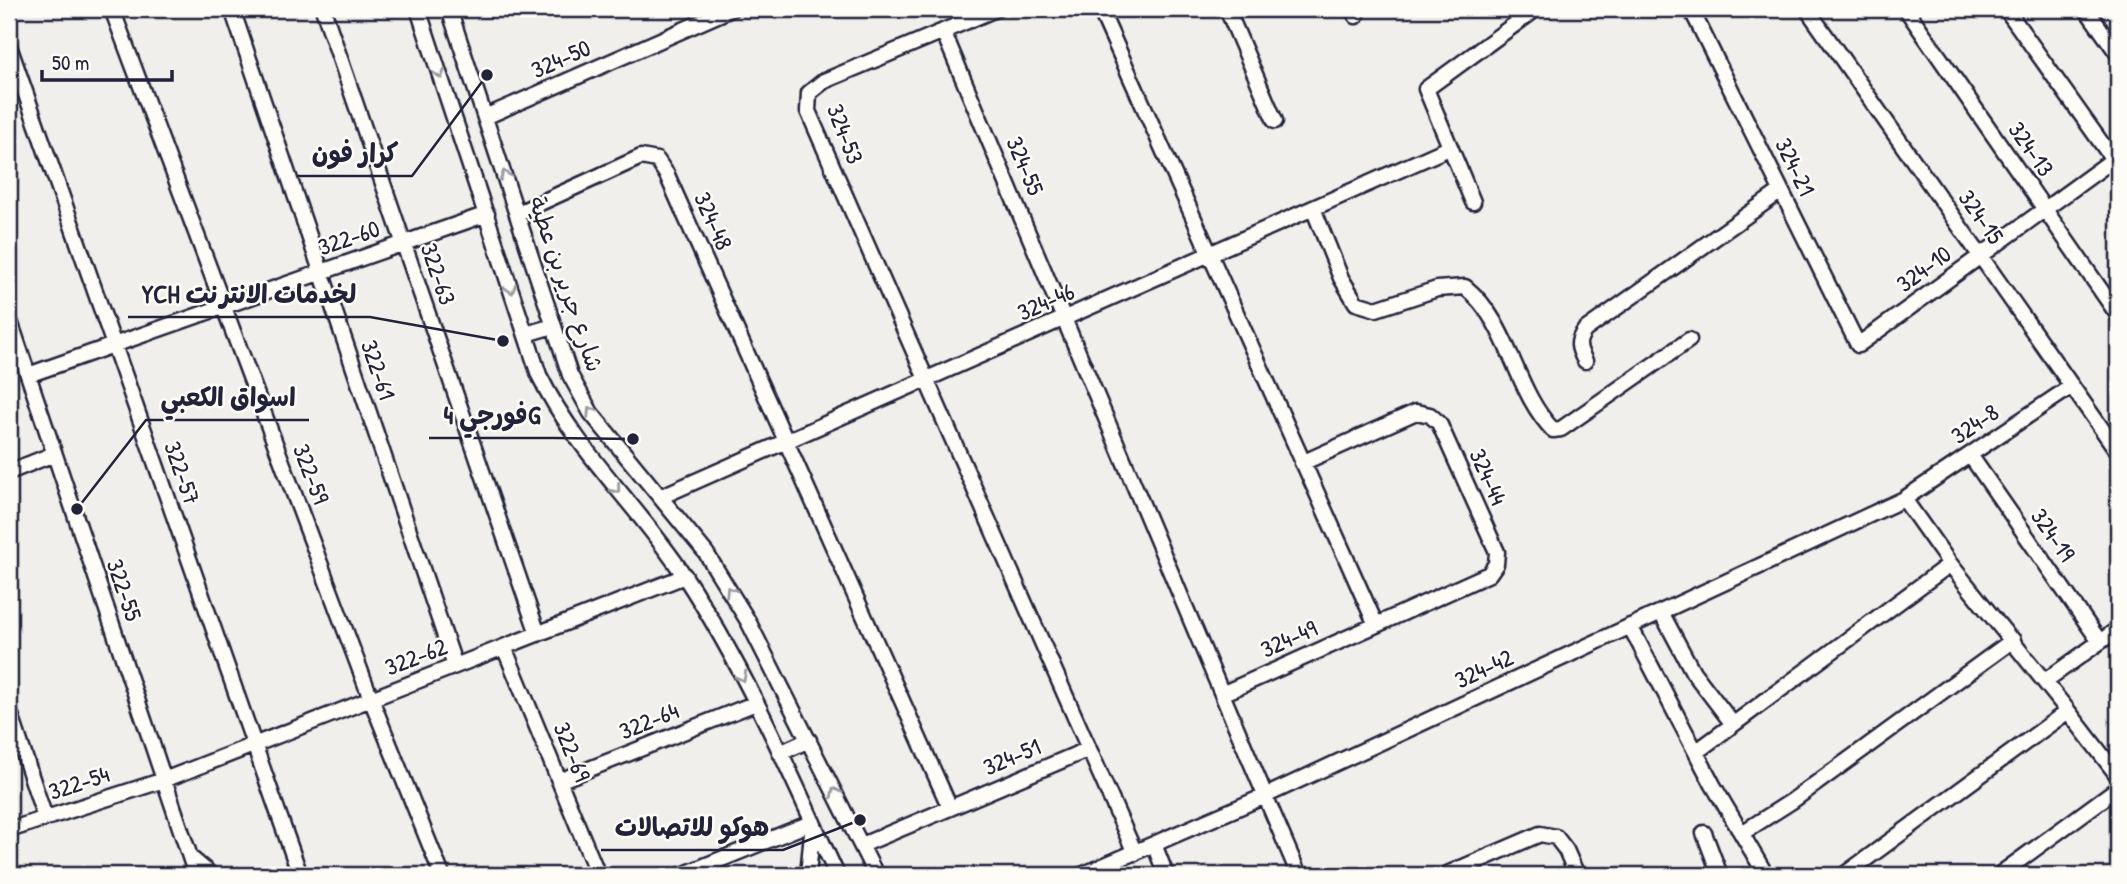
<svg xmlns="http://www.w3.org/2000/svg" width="2127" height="884" font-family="'Patrick Hand','Playpen Sans Arabic',sans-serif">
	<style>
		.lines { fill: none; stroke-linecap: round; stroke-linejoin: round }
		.minor-casing { stroke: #22223b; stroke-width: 19 }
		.minor { stroke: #fdfcf7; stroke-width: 14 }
		.oneway { stroke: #9a9aa2 }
		.labels { text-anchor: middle; stroke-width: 5; stroke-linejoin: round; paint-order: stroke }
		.street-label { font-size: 24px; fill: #22223b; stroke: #fdfcf7 }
		.leader { fill: none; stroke: #22223b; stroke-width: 2.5 }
		.callout-dot { fill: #22223b; stroke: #fdfcf7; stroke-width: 2.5 }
		.callout-label { font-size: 26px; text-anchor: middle; font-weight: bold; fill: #22223b; stroke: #fdfcf7; stroke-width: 5; stroke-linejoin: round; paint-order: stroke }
	</style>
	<rect width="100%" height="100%" fill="#f0efec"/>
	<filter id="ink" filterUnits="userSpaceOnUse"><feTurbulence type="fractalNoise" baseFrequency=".0143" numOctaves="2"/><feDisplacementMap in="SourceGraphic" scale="14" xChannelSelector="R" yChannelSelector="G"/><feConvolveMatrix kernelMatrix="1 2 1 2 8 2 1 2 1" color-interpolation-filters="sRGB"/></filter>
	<g filter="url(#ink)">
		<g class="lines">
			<!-- minor casing -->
			<g class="minor-casing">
				<path id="minor" d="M112,9L371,699L442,875
					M232,9L455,666
					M323,9L538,634
					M418,9L539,375C577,453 639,506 685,577C746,670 791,775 837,875
					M449,9L570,375L591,413L706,553L748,621L876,875
					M1227,9L1275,121
					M1352,9L1356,16
					M1691,9L1858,345L2118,156
					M1807,9L2118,452
					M1906,9L2118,315
					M2006,9L2117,165
					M2086,9L2118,54
					M943,31L1222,694L1376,625L1100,9
					M9,46L300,875
					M485,117L731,9
					M1473,202L1426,89L1536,9
					M1313,208L1341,278L1356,303L1376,309L1437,289L1465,287C1510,323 1514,390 1553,430L1561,429L1689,340
					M518,213L641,157L657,160L667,175L950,808L1089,749L808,111L809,93L824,81L996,9
					M9,318L196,875
					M526,334L553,326
					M1585,361C1578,348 1576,342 1585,330L1781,191
					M28,375L487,214
					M1970,455L2100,642
					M1302,463L1416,412L1430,415L1439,423L1497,552L1496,564L1489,574L1376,625
					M9,472L54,454
					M660,497L1449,148
					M1661,612L1693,672L1732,723
					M1630,626L1713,785L1766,875
					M504,647L598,875
					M2045,681L2118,629
					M1222,694L1299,875
					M9,709L45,818
					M2068,711L2118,776
					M1089,749L1135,853
					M1696,752L1950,564
					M780,753L809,740
					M559,781L756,703
					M9,830L164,780L685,576
					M1704,833L1720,875
					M1742,833L1792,801L2013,640
					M1154,844L1166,875
					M862,845L950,808
					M191,858L211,875
					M682,875L813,822L808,875
					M1082,875L1265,796L1904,499L2072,386
					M1445,875L1540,834L1556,837L1566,850L1577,875
					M1844,875L2068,711L1950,564L1904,499
					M1999,875L2118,788"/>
			</g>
			<!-- minor -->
			<use href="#minor" class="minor"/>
		</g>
		<!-- one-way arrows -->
		<defs><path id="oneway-chevron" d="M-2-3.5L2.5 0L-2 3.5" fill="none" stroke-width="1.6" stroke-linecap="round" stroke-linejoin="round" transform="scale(1.75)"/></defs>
		<g class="oneway">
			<use href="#oneway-chevron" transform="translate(440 74) rotate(72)"/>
			<use href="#oneway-chevron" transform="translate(505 175) rotate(-109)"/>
			<use href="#oneway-chevron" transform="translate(511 289) rotate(72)"/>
			<use href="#oneway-chevron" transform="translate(591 411) rotate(-123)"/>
			<use href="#oneway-chevron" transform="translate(616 489) rotate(51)"/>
			<use href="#oneway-chevron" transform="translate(730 591) rotate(-122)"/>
			<use href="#oneway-chevron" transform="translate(742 677) rotate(61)"/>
			<use href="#oneway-chevron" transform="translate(835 792) rotate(-117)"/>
		</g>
	</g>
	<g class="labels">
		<!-- street labels -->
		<g class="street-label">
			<text transform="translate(561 59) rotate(-24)" y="8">324-50</text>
			<text transform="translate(845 134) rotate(69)" y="8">324-53</text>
			<text transform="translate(2031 149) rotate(55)" y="8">324-13</text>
			<text transform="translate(1025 166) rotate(67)" y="8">324-55</text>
			<text transform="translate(1795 167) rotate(64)" y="8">324-21</text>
			<text transform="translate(1981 217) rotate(55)" y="8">324-15</text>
			<text transform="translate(713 221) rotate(66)" y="8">324-48</text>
			<text transform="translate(349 238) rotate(-19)" y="8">322-60</text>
			<text transform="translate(1924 269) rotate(-36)" y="8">324-10</text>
			<text transform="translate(438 274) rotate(71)" y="8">322-63</text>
			<text transform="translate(566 284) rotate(71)" y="8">شارع جرير بن عطية</text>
			<text transform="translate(1046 302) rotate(-24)" y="8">324-46</text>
			<text transform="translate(378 370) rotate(71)" y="8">322-61</text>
			<text transform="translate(1975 424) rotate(-34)" y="8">324-8</text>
			<text transform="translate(182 473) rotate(71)" y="8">322-57</text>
			<text transform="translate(311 474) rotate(69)" y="8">322-59</text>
			<text transform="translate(1488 477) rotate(66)" y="8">324-44</text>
			<text transform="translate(2053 535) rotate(55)" y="8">324-19</text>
			<text transform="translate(124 590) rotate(71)" y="8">322-55</text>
			<text transform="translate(1289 639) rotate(-24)" y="8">324-49</text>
			<text transform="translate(416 657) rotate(-21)" y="8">322-62</text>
			<text transform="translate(1484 669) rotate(-25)" y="8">324-42</text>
			<text transform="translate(649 721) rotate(-22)" y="8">322-64</text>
			<text transform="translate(572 752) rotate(68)" y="8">322-69</text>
			<text transform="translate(1012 757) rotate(-23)" y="8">324-51</text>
			<text transform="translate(79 783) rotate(-18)" y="8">322-54</text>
		</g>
	</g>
	<!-- callouts -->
	<path class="leader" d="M487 75L412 176H297M503 341L370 317H128M77 509L146 420H309M633 439L554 438H429M860 820L783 850H601"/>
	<g class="callout-dot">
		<circle cx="487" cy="75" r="7"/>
		<circle cx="503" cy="341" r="7"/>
		<circle cx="77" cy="509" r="7"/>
		<circle cx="633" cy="439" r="7"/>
		<circle cx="860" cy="820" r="7"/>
	</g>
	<g class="callout-label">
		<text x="355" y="162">كرار فون</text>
		<text x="249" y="303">YCH لخدمات الانترنت</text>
		<text x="228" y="406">اسواق الكعبي</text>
		<text x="492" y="424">فورجي 4G</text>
		<text x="692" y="836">هوكو للاتصالات</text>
	</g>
	<!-- margin -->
	<rect width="2127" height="884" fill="none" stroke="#fdfcf7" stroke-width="35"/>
	<rect x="18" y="18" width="2092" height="849" fill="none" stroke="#22223b" stroke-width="2.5" filter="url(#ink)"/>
	<!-- scale -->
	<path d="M42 70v10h130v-10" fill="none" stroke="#22223b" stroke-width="3.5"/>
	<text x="52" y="70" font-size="21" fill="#22223b" stroke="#fdfcf7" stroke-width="5" paint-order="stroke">50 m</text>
</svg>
